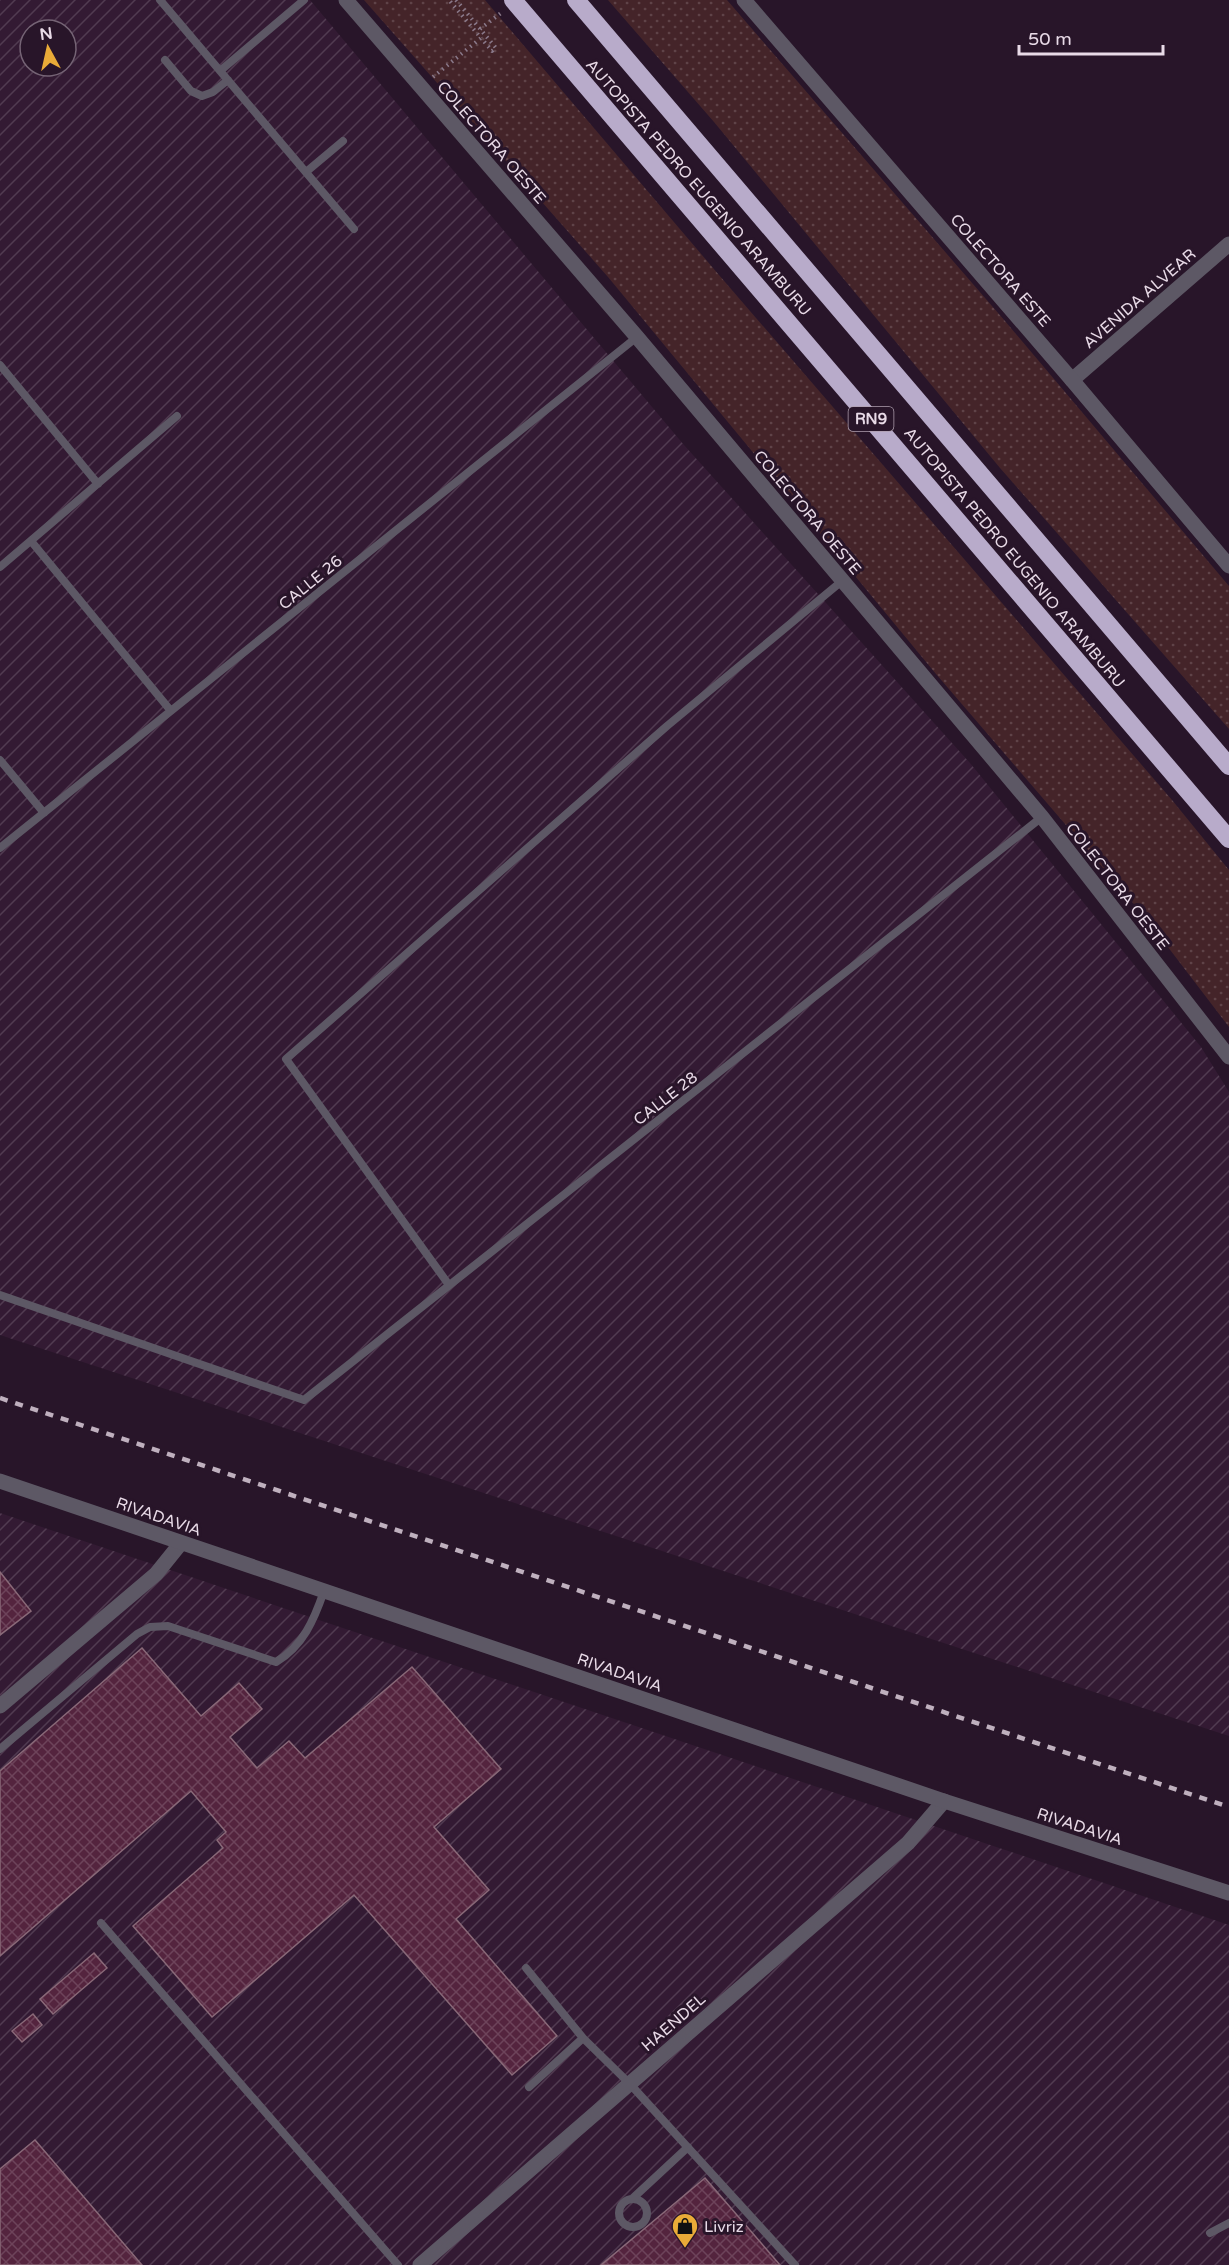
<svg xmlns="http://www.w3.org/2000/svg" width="1229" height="2265" font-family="'Varela Round',sans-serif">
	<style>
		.industrial { fill: url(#industrial-furrows); fill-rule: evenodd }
		.grass { fill: url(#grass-dots) }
		.building { fill: url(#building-cross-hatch); stroke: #896978; stroke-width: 1.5 }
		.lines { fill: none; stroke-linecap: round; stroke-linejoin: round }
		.path { stroke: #8a798a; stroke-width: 4; stroke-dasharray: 1.5 4.5; stroke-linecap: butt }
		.service { stroke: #5d5865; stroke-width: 8 }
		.minor { stroke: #5d5865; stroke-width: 15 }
		.tertiary { stroke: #5d5865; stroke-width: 15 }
		.motorway { stroke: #b8abca; stroke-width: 18 }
		.rail { stroke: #bfb0be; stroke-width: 4.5; stroke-dasharray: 8 8; stroke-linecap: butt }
		.labels { text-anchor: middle; stroke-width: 6; stroke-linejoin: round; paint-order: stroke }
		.shield { fill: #281529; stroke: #ae9fae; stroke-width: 1.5 }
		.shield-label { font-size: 15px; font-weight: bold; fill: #e8dae7 }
		.street-label { font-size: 16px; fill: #e8dae7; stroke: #281529 }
		.poi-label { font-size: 16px; fill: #e8dae7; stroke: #281529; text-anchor: start }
	</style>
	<defs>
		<pattern id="industrial-furrows" width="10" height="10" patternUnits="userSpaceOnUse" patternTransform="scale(1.5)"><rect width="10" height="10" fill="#331a33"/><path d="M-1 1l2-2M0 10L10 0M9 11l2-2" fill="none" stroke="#513b51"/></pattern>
		<pattern id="grass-dots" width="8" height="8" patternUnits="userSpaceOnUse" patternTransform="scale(1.5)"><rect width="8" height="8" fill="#442429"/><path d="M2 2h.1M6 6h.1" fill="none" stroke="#5f4348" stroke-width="1.8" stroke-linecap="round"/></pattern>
		<pattern id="building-cross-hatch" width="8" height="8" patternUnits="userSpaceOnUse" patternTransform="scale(1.5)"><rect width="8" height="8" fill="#54243e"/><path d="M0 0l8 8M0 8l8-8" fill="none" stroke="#6d435a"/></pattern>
	</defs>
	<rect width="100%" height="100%" fill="#281529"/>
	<!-- industrial -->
	<path class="industrial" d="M0,0H310L684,445L970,763L1201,1047L1229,1092V1736L0,1335ZM30,30H66V66H30Z
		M0,1513L1229,1925V2265H0Z"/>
	<!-- grass -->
	<path class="grass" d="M364,0H485L719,275L1172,800L1229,870V1027L1145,917L936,674L608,277Z
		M608,0H727L1005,321L1229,586V729L1000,468L714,122Z"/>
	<!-- building -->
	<path class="building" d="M0,1572L31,1611L0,1635Z
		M142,1648L201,1716L239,1683L262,1709L230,1737L257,1768L289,1741L305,1758L412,1667L501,1769L434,1827L489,1890L456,1919L557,2036L512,2075L354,1895L212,2017L133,1926L223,1848L217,1840L226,1832L191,1791L0,1956V1771Z
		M94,1953L107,1968L53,2014L40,1999Z
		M33,2014L42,2025L22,2042L12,2031Z
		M35,2140L142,2265H0V2169Z
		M705,2178L780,2265H601Z"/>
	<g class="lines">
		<!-- path -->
		<path class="path" d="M456,0L496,48L492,51L481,38
			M480,29L501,13
			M433,77L481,38L449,0"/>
		<!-- service -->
		<path class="service" d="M160,0L354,229
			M165,60L191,91L202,96L213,92L228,80
			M220,71L304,0
			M306,172L343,141
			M0,365L98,484
			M31,541L171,711
			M0,567L177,416
			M0,760L44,813
			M0,848L637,337
			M449,1285L286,1059L667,726L842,581
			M0,1295L304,1400L1042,817
			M0,1749L137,1634L150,1627L168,1626L276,1662C303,1646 314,1620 324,1591
			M101,1923L398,2265
			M526,1968L583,2038L630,2084L795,2265
			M529,2087L583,2038
			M633,2198L688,2147
			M619 2213a14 14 0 1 1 28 0a14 14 0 1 1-28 0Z
			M1210,2233L1229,2223"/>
		<!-- minor -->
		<path class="minor" d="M1072,380L1229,244
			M0,1706L156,1574L181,1543
			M420,2265L908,1843L944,1801"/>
		<!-- tertiary -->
		<path class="tertiary" d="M346,0L637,337L1042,817L1229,1057
			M744,0L1072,380L1229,566
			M0,1481L944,1801L1229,1893"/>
		<!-- motorway -->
		<path class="motorway" d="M513,0L1229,839
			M576,0L1229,766"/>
		<!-- rail -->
		<path class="rail" d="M0,1398L1229,1807"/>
	</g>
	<!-- icons -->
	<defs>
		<g id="shop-pin" transform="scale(1.35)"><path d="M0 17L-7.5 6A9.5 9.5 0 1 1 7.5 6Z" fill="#e9ab38" stroke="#281529"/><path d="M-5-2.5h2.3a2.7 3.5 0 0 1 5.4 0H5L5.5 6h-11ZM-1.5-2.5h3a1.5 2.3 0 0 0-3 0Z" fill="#111"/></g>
	</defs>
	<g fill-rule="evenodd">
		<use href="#shop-pin" x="685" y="2226"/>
	</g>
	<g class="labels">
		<!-- shield labels -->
		<rect class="shield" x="848.5" y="407" width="45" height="24" rx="4.5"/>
		<g class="shield-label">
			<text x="871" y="424">RN9</text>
		</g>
		<!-- street labels -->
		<g class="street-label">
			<text transform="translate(492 142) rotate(49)" y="6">COLECTORA OESTE</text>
			<text transform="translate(699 187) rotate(49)" y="6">AUTOPISTA PEDRO EUGENIO ARAMBURU</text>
			<text transform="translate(1001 270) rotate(49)" y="6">COLECTORA ESTE</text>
			<text transform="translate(1139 298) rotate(-41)" y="6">AVENIDA ALVEAR</text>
			<text transform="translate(808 512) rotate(50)" y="6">COLECTORA OESTE</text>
			<text transform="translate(1015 557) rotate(50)" y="6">AUTOPISTA PEDRO EUGENIO ARAMBURU</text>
			<text transform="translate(310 582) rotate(-39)" y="6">CALLE 26</text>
			<text transform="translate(1118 886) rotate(52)" y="6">COLECTORA OESTE</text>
			<text transform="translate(665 1098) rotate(-38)" y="6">CALLE 28</text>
			<text transform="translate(159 1516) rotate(19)" y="6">RIVADAVIA</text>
			<text transform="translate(620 1672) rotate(19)" y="6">RIVADAVIA</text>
			<text transform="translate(1080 1826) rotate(18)" y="6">RIVADAVIA</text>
			<text transform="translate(673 2022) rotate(-41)" y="6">HAENDEL</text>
		</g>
		<!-- poi labels -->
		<g class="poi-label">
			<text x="704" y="2232">Livriz</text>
		</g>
	</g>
	<!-- north arrow -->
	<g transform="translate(48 48) rotate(352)"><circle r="28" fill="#281529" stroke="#756475" stroke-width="1.5"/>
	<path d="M0-4.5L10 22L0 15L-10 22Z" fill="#e9ab38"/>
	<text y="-9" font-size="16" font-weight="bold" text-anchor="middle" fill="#e8dae7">N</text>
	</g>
	<!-- scale -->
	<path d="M1019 45v9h144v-9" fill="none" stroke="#e8dae7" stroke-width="3"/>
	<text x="1028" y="45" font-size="18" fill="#e8dae7" stroke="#281529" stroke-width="4.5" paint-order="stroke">50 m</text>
</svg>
